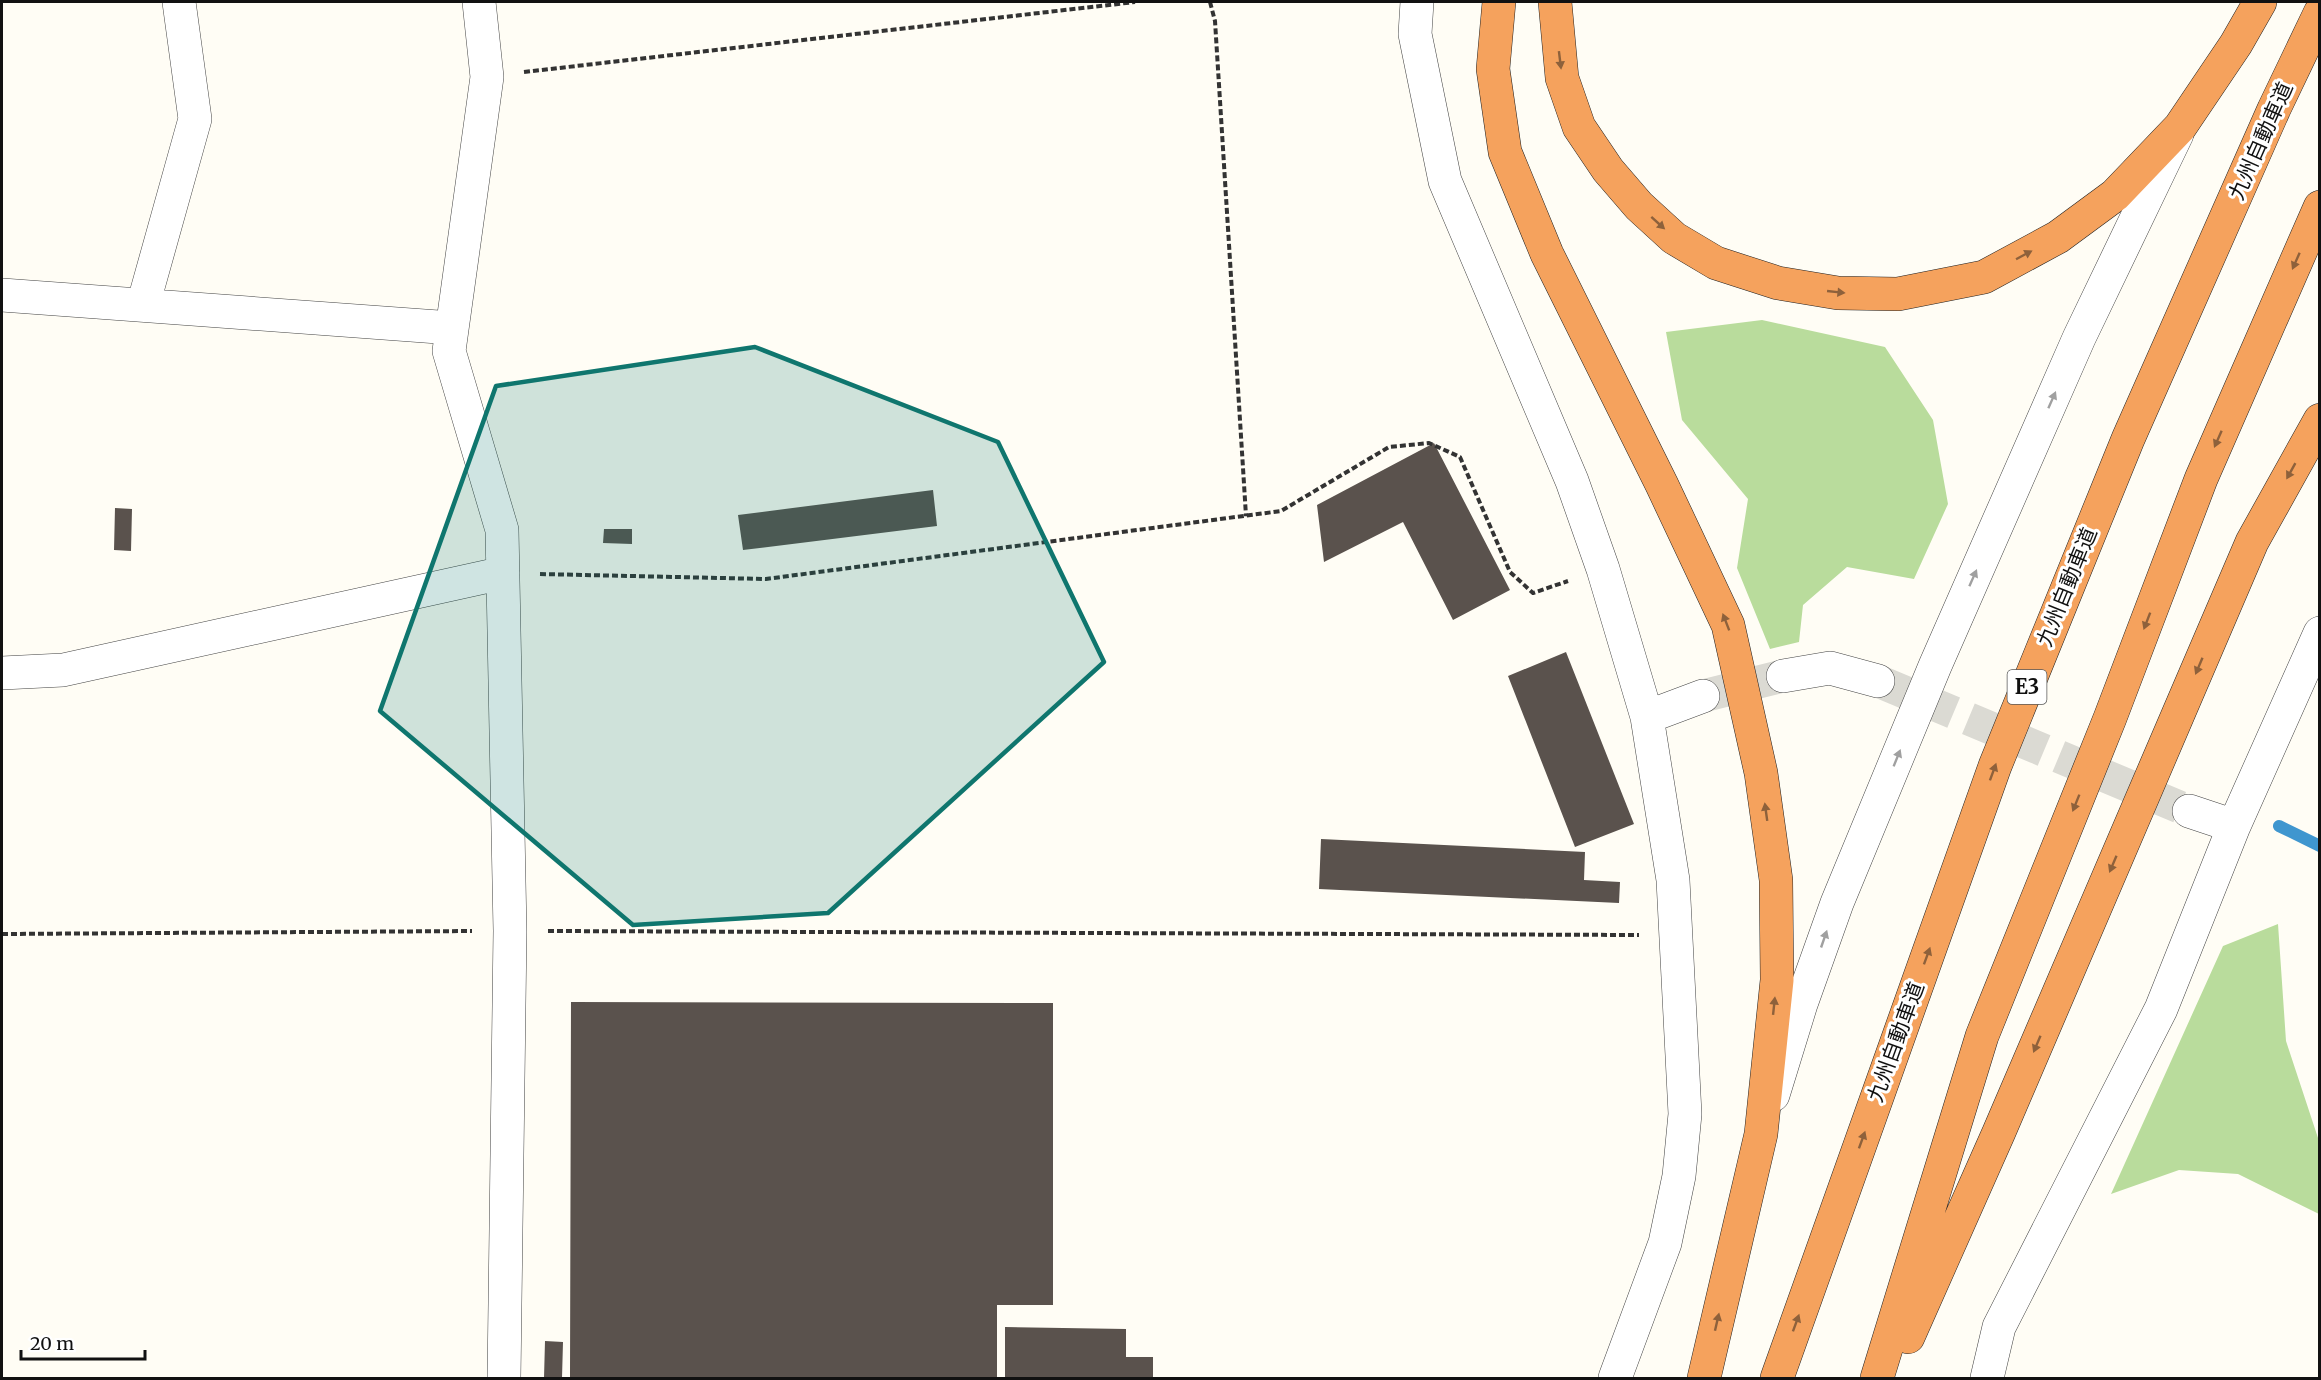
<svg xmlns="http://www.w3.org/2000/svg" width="2321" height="1380" font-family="Merriweather,'Noto Sans JP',serif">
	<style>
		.forest { fill: #b9dc9c }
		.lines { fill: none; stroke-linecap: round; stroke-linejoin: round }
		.stream { stroke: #3f96cf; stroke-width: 12 }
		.building { fill: #5a524d }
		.minor-tunnel { stroke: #dbdad3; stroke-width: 33; stroke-dasharray: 33 16; stroke-linecap: butt }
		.minor-casing { stroke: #444; stroke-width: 34 }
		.highway-casing { stroke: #222; stroke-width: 34 }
		.path { stroke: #333; stroke-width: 4; stroke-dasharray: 6 3; stroke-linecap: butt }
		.minor { stroke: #fff; stroke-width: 33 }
		.highway { stroke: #f5a25d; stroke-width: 33 }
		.oneway { fill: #8e613b }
		.oneway2 { fill: #a0a0a0 }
		.marked { fill: #0f766e; fill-opacity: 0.2; stroke: #0f766e; stroke-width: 4.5; stroke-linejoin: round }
		.labels { text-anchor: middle; stroke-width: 6; stroke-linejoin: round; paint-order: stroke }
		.shield { fill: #fff; stroke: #585858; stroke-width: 1.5 }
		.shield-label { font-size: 20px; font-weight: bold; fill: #111 }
		.street-label { font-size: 21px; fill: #111; stroke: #fff }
	</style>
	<rect width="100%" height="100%" fill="#fffdf5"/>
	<!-- forest -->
	<path class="forest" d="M1762,320L1885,347L1933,420L1948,504L1914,579L1847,567L1803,605L1799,642L1770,649L1737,568L1748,499L1682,420L1666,332Z
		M2278,924L2286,1041L2319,1141V1214L2238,1174L2179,1170L2111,1194L2223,946Z"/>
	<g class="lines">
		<!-- stream -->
		<path class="stream" d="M2279,826L2320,846"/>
	</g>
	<!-- building -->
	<path class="building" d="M1434,443L1510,590L1453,620L1403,522L1324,562L1317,505Z
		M933,490L937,526L743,550L738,515Z
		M115,508L132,509L131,551L114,550Z
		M604,529H632V544L603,543Z
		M1566,652L1634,824L1575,847L1508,676Z
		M1321,839L1585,852L1584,880L1620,882L1619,903L1319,889Z
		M571,1002L1053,1003V1305H997V1378H570Z
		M1005,1327L1126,1329V1357H1153V1378H1005Z
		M545,1341L563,1342L562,1378H544Z"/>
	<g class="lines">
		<!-- minor-tunnel -->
		<path class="minor-tunnel" d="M1878,681L2189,811
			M1703,696L1783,676"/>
		<!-- minor casing -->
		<g class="minor-casing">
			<path id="minor" d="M479,2L487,77L449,351L502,530L510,931L504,1378
				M1417,2L1415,34L1445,181L1572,481L1603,569L1647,717L1673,880L1685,1114L1679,1176L1665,1243L1615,1378
				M2,295L452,328
				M143,305L195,119L179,2
				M2,673L63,670L503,573
				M1783,676L1830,668L1878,681
				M1647,717L1703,696
				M2189,811L2234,826
				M1773,1095L1801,1004L1837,903L1935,666L2079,338L2177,134
				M1987,1378L1999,1327L2161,1009L2234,826L2320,633"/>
		</g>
		<!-- highway casing -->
		<g class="highway-casing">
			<path id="highway" d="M1499,2L1493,69L1505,152L1547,254L1662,485L1728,625L1761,773L1776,880L1777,980L1761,1134L1704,1378
				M1555,2L1562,78L1579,127L1608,170L1639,206L1674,238L1716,263L1778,283L1838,293L1898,294L1984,277L2058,237L2115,195L2180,127L2236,44L2260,2
				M1908,1337L1999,1132L2252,542L2320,420
				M1777,1378L1995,766L2128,439L2274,109L2320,13
				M1877,1378L1982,1036L2110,718L2201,479L2320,207"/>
		</g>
		<!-- path -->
		<path class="path" d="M1210,2L1215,21L1246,516
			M524,72L1135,2
			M540,574L766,579L1281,511L1389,447L1429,443L1460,457L1510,572L1533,593L1568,581
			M548,931L1639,935
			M2,934L472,931"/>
		<!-- minor -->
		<use href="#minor" class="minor"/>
		<!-- highway -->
		<use href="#highway" class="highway"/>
	</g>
	<!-- one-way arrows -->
	<defs><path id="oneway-solid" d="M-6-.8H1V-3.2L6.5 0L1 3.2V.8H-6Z" transform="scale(1.5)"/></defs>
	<g class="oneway">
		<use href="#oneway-solid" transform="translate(1560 60) rotate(83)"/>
		<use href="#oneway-solid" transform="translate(1658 223) rotate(42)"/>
		<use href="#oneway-solid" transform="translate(2024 255) rotate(-28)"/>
		<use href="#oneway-solid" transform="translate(2296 261) rotate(114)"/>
		<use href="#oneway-solid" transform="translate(1836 292) rotate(6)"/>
		<use href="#oneway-solid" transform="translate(2218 439) rotate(114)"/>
		<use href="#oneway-solid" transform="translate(2291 471) rotate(119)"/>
		<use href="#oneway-solid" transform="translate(2147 621) rotate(111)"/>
		<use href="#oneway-solid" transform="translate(1726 622) rotate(-111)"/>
		<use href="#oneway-solid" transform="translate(2199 666) rotate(113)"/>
		<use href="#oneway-solid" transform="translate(1993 772) rotate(-70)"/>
		<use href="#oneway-solid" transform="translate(2076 803) rotate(112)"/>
		<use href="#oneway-solid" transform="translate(1766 812) rotate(-98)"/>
		<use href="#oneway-solid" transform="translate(2113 864) rotate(113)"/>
		<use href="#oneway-solid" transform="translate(1927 956) rotate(-70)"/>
		<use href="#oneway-solid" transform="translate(1774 1006) rotate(-84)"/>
		<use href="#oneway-solid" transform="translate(2037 1044) rotate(113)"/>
		<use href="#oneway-solid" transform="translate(1862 1140) rotate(-70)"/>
		<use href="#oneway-solid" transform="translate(1717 1322) rotate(-77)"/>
		<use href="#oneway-solid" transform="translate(1796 1323) rotate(-70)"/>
	</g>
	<g class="oneway2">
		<use href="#oneway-solid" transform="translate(2052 400) rotate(-66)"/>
		<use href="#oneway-solid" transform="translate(1973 578) rotate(-66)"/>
		<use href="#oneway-solid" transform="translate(1897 758) rotate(-68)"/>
		<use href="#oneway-solid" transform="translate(1824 939) rotate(-71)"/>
	</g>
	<!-- marked area -->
	<path class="marked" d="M755,347L998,442L1104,662L828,913L633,925L380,711L496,386Z"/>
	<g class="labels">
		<!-- shield labels -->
		<rect class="shield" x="2007.5" y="670" width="39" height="34" rx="4.5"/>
		<g class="shield-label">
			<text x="2027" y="694">E3</text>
		</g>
		<!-- street labels -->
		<g class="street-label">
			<text transform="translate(2261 141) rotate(-66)" y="7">九州自動車道</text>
			<text transform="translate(2067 587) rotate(-68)" y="7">九州自動車道</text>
			<text transform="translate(1896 1042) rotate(-70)" y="7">九州自動車道</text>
		</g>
	</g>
	<!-- border -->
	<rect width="2321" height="1380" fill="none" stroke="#111111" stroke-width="6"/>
	<!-- scale -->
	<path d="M21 1350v9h124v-9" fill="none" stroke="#111111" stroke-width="3"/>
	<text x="30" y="1350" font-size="18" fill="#111111" stroke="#ffffff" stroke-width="4.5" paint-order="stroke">20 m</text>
</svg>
